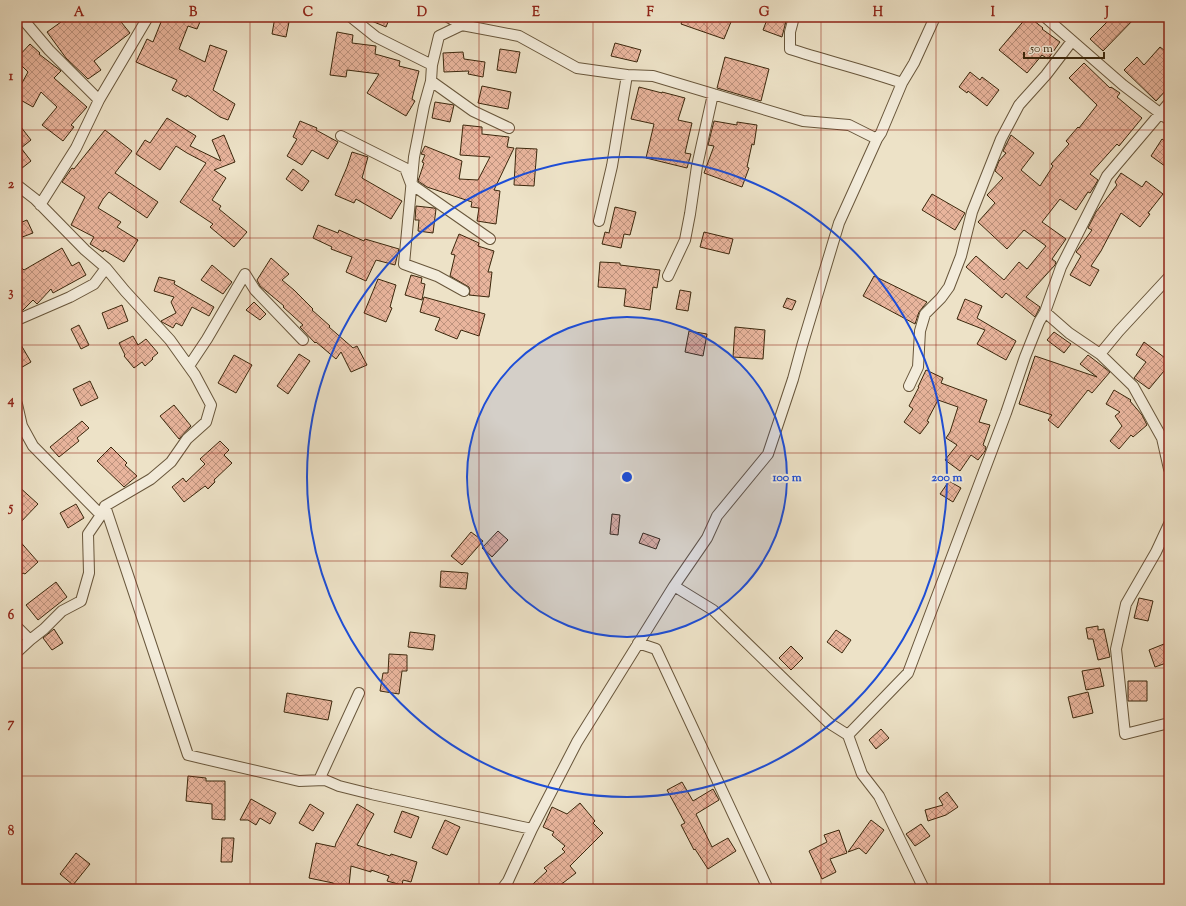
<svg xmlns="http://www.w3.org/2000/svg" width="1186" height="906" font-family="'Sorts Mill Goudy',serif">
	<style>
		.building { fill: url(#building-cross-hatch); stroke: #3b270c }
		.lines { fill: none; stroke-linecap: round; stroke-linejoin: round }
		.minor-casing { stroke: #68563b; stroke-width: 12 }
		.minor { stroke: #f3ecdb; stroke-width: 10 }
		.grid { fill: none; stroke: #8f2418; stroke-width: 1; stroke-opacity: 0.55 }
		.ring { fill: none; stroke: #1d4ed8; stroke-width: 2 }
		.centre { fill: #1d4ed8; stroke: #f3ecdb; stroke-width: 2 }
		.ring-label { font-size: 12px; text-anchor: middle; font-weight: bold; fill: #1d4ed8; stroke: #f3ecdb; stroke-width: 4; stroke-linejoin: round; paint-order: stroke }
		.neatline { fill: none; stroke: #8f2418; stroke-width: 1.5 }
		.grid-label { font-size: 13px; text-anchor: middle; font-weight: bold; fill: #8f2418 }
	</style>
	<defs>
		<pattern id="building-cross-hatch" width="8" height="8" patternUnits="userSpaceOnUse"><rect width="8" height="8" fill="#e9b59d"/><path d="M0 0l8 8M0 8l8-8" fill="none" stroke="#be937e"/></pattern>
	</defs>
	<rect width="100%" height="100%" fill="#ede2c7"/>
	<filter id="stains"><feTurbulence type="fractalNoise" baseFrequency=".005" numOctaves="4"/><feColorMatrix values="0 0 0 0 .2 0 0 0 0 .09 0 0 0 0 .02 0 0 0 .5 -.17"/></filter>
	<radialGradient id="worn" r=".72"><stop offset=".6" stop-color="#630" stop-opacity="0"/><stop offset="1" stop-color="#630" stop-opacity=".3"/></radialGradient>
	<!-- building -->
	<path class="building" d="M68,17H117L130,33L94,61L101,70L88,79L66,58L47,32Z
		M163,17H202L197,29L188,26L179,49L205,62L210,45L227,51L213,90L235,104L228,120L220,117L187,95L186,97L172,90L177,80L136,62L147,39L153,42Z
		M275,17H290L286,37L272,34Z
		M362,17H390L386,27Z
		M684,17H733L724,39L681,24Z
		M768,17H787L782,37L763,30Z
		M1027,17H1029L1043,28L1042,29L1060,42L1048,59L1042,55L1027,73L999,50Z
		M1112,17H1136L1103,51L1090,39Z
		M337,32L353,35L352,43L376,46L375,54L400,61L399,66L419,71L412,99L415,101L406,116L367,93L379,74L347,70L346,77L330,75Z
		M615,43L641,50L637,62L611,56Z
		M30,44L40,53L39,54L61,71L54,78L87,107L71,125L74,127L63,141L42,125L57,107L41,92L33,107L17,98V92L28,72L17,61V58Z
		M1160,47L1169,54V87L1156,101L1124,70L1137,57L1144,65Z
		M500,49L520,52L516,73L497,70Z
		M463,52L464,59L485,62L483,77L468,74L469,71L444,72L443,53Z
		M725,57L769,69L761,101L717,88Z
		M1084,63L1110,88L1111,87L1120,93L1117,97L1142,118L1119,146L1117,144L1090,174L1098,180L1094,187L1090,193L1088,192L1076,210L1060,199L1042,222L1066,239L1052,259L1056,262L1055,265L1026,297L1040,307L1035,317L1006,293L1002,298L966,267L976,256L1004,280L1019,262L1027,269L1046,246L1024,230L1007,249L978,222L995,203L987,195L1003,178L995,171L999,161L1006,153L1003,151L1011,135L1034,153L1021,170L1040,186L1053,166L1051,164L1069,144L1066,141L1078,127L1079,128L1097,105L1069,78Z
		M970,72L980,80L982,77L999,90L987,106L968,91L967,93L959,87Z
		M482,86L511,92L508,109L478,103Z
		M639,87L662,93V92L685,98L678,120L692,123L685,153L691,154L687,168L646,158L654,124L631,119Z
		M435,102L454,105L450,122L432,118Z
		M167,118L196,136L190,146L221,161L212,140L224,135L235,162L214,170L226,178L212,200L221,206L219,209L247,232L234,247L210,227L213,224L180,202L206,163L187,153L176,146L160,170L136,154L145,140L150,143Z
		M300,121L317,128L316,130L338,142L328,159L312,150L302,165L287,156L297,139L293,137Z
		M714,121L737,125V122L757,125L754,145L752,144L747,167L749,168L742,187L704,173L714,146L708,145Z
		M17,122L31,140L21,148L31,161L17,172Z
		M463,125L482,127V134L509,137L507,147L514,148L494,190L500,191L496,224L477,221L479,208L471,207L472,202L427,187L418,181L424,163L422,162L425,155L421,154L425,146L462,161L459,179L478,180L490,157L460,155Z
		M105,130L132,151L115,173L158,202L147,218L109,192L103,199L98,208L121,222L117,227L138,240L124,262L104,250L103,252L90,244L94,237L71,225L85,197L62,182L72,168L74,169Z
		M1162,139L1169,144V169L1151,156Z
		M516,148L537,149L534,186L514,185Z
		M352,152L368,157L362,178L402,201L391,219L356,199L354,203L335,195L347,167Z
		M293,169L309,181L302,191L286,179Z
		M1121,173L1142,187L1146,181L1163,194L1148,213L1150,214L1140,227L1121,213L1101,251L1091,266L1099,270L1090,286L1070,275L1081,256L1076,252L1092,230L1088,228L1096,212L1117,185L1115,182Z
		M932,194L965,213L955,230L922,210Z
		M416,206L434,208L436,209L433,233L418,231L419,220H415Z
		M615,207L636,212L630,235L624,234L621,248L602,244L605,232L609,233Z
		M27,220L33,233L17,239V224Z
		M318,225L338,233L339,230L364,241L365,239L399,249L395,265L376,260L366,281L346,272L352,257L331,249L332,247L313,238Z
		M704,232L733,239L729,254L700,247Z
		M459,234L479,243L478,246L494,251L488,272H492L489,297L469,295L470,291L469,287L450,276L455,255L451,254Z
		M62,248L72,266L79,262L86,275L53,293L51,289L37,304L33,300L23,310L17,313V264L24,270Z
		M271,258L289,274L282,280L294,290L313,309L312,310L330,326L329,327L353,348L357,346L367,365L351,372L341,352L336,359L316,342L315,343L300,327L303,325L283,307L284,306L260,286L257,280Z
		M600,262L620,263V265L660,270L657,288L653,287L650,310L624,306L626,289L598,287Z
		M212,265L232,282L223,294L201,280Z
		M411,275L422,278L421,283L425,284L422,300L405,295Z
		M874,276L927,302L919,312L915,324L863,296Z
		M159,277L175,281L174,284L214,307L209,316L192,307L182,326L176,323L173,328L162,322L161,321L176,313L171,302L174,297L154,291Z
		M378,279L396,285L390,307L392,308L386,322L364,313Z
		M680,290L691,292L688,311L676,309Z
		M424,297L485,314L479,336L461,330L457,339L435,330L440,318L420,312Z
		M787,298L796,301L792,310L783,307Z
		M965,299L982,306L977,318L1016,341L1006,360L977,344L985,330L957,319Z
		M254,302L266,314L260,320L246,310Z
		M122,305L128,321L108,329L102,313Z
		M79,325L89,345L81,349L71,329Z
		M735,327L765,330L763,359L733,357Z
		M689,331L707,334L703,356L685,352Z
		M1054,332L1071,344L1064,353L1047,340Z
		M133,336L138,345L146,339L158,353L152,358L153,359L145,366L142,362L134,368L124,356L125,355L119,343Z
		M17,338L31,362L17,370Z
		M1144,342L1169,361V365L1149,389L1134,378L1146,362L1136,355Z
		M299,354L310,361L288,394L277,386Z
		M234,355L252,365L236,393L218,383Z
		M1088,355L1110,372L1092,393L1088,390L1058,428L1048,420L1052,415L1019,404L1035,356L1097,377L1080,364Z
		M926,370L943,378L941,383L987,400L979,422L990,425L983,445L986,447L985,451L978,460L971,455L960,471L945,460L957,445L946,438L950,432L958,407L938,400L927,421L929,422L920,434L904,422L913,409L909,406L919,387H918Z
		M90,381L98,398L81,406L73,389Z
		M1114,390L1131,400L1130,401L1142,415L1147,425L1133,437L1131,435L1119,449L1110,441L1122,426L1115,416L1120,412L1106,404Z
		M174,405L191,426L179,439L160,416Z
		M82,421L89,428L77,438L79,441L59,457L50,447Z
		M220,441L229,450L224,455L232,463L214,480L215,482L208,489L205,486L184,502L172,487L183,478L186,482L205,464L200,459Z
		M111,447L127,463L125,465L137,476L124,487L97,461Z
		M949,481L961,488L953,502L940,494Z
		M17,485L38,504L17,526Z
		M76,504L84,518L68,528L60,513Z
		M612,514L620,515L618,535L610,534Z
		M498,531L508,540L492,557L482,548Z
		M471,532L483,541L462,565L451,556Z
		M643,533L660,539L656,549L639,543Z
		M17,538L38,562L25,574L23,573L17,579Z
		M441,571L468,573L466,589L440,587Z
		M56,582L67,597L38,620L26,605Z
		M1139,598L1153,601L1148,621L1134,618Z
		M1098,626V630L1104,629L1110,657L1098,660L1093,639H1088L1086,628Z
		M54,629L63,643L52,650L43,638Z
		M836,630L851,640L842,653L827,642Z
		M410,632L435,635L433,650L408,647Z
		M1164,644L1169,658V662L1155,667L1149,650Z
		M791,646L803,658L791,670L779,658Z
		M389,654L407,655V671H402L399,694L380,691L383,673H388Z
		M1100,668L1104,686L1086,690L1082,671Z
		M1128,681H1147V701H1128Z
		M1088,692L1093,713L1073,718L1068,697Z
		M287,693L332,701L328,720L284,712Z
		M881,729L889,738L876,749L869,740Z
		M188,776L206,778V781H225V820L212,819V804L186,801Z
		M682,782L693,801L713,789L719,800L696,814L712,847L728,838L736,851L708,869L695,849L694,850L681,825L685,823L667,790Z
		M947,792L958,807L946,815L928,821L925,810L943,805L939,798Z
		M251,799L276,813L270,824L260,818L256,825L248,820H240Z
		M580,803L595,821L593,823L603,833L570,866L576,873L555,889H538L533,884L547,871L544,868L565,852L562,849L565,846L552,835L554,832L543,827L552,807L567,814Z
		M310,804L324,813L313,831L299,823Z
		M357,804L374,814L357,845L390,856L391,854L417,862L411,882L403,880L402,885L387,881L389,876L371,870V872L351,866L349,886L333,884V883L309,878L316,843L335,847L336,843Z
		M402,811L419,817L411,838L394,832Z
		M445,820L460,827L447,855L432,848Z
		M871,820L884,830L866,854L859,848L848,852Z
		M921,824L930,836L915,846L906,834Z
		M839,830L847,853L830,859L836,872L822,879L809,851L827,842L824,835Z
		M222,838H234L232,862H221Z
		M76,853L90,864L73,885L60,874Z"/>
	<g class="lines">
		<!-- minor casing -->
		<g class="minor-casing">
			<path id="minor" d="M21,17L49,50L99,100
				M351,17L376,37L432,65
				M448,17L462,25
				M794,17L790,32V49C827,61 865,70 902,83
				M1045,17L1123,85L1169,120
				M431,81L473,111L509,128
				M341,136L405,168L411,184L490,239
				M17,185L35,199L85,250L106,268L94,284L70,297L17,320
				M40,205L76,148L99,100L148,17
				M599,221L612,166L627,75
				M106,268L125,291L170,340L195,375L211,405L206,422L187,439L171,462L151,479L105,506L188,755L299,781L325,780L339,786L371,794L532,829
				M668,276L685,240L690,214L697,166L713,94
				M464,291L437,276L404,264L414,157L424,106L431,81L432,65L439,36L462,25L519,36L577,68L627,75L653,76L803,121L849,125L877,139
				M1045,312L1069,333L1100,354L1119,331L1169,277
				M1100,354L1133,386L1162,438L1169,469
				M189,366L207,339L245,274L255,290L303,340
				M909,386L918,367L920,331L925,314L941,298L949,287L961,256L972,212L1001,139L1019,105L1046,75L1072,41
				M17,404L22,426L33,446L101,515
				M1169,524L1156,552L1126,604L1116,649L1125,734L1169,723
				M674,586L713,610L829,723L848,735L862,774L879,796L924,889
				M17,627L30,640
				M638,643L656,649L768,889
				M17,652L30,640L44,629L62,611L81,601L89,573L88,534L101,515L105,506
				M848,735L908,673L1006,413L1025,357L1039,322L1045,312L1061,267L1107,176L1169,103
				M319,780L359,693
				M502,889L508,881L532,829L577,742L674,586L707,538L717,516L768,454L793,379L802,346L839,223L877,139L881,133L902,83L914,63L935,17"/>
		</g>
		<!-- minor -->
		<use href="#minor" class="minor"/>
	</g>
	<!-- grid -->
	<path class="grid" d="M136,17V889M250,17V889M365,17V889M479,17V889M593,17V889M707,17V889M821,17V889M936,17V889M1050,17V889M17,130H1169M17,238H1169M17,345H1169M17,453H1169M17,561H1169M17,668H1169M17,776H1169"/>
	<!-- distance rings -->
	<circle cx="627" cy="477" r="160" fill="#1d4ed8" fill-opacity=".12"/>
	<g class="ring">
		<circle cx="627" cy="477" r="160"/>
		<circle cx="627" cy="477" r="320"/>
	</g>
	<circle cx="627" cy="477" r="6" class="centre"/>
	<g class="ring-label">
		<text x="787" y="481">100 m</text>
		<text x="947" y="481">200 m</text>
	</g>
	<!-- margin -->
	<rect width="1186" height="906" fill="none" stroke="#ede2c7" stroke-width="44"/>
	<!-- scale -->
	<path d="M1024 52v6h80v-6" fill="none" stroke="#3b270c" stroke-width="2"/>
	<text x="1030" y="52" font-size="12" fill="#3b270c" stroke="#f3ecdb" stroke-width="3" paint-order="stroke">50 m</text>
	<rect x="22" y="22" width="1142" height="862" class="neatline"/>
	<g class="grid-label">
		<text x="79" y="16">A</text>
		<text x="193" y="16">B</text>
		<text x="308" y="16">C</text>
		<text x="422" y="16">D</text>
		<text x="536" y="16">E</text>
		<text x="650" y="16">F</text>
		<text x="764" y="16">G</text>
		<text x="878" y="16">H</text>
		<text x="993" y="16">I</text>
		<text x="1107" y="16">J</text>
		<text x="11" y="80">1</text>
		<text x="11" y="188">2</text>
		<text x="11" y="296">3</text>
		<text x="11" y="404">4</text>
		<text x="11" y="511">5</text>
		<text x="11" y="619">6</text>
		<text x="11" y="727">7</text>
		<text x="11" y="835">8</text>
	</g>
	<rect width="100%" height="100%" filter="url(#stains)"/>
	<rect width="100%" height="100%" fill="url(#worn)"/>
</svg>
